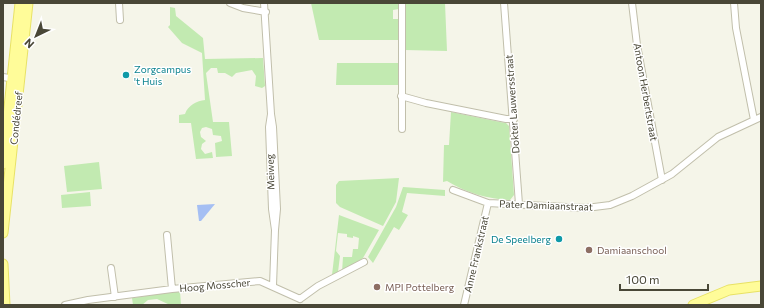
<svg xmlns="http://www.w3.org/2000/svg" width="764" height="308" font-family="Commissioner,sans-serif">
	<style>
		.green { fill: #c2eab1 }
		.water { fill: #a5bff3 }
		.lines { fill: none; stroke-linecap: round; stroke-linejoin: round }
		.minor-casing { stroke: #c1bfab; stroke-width: 8 }
		.primary-casing { stroke: #e8e265; stroke-width: 11 }
		.minor { stroke: #fff; stroke-width: 6 }
		.primary { stroke: #fffc99; stroke-width: 9 }
		.culture-dot { fill: #0f9aa8; stroke: #fff; stroke-width: 1.5 }
		.education-dot { fill: #8d6e63; stroke: #fff; stroke-width: 1.5 }
		.labels { text-anchor: middle; stroke-width: 3; stroke-linejoin: round; paint-order: stroke }
		.culture-label { font-size: 10px; fill: #0d838f; stroke: #fff; text-anchor: start }
		.street-label { font-size: 10px; fill: #494737; stroke: #fff }
		.education-label { font-size: 10px; fill: #785e54; stroke: #fff; text-anchor: start }
	</style>
	<rect width="100%" height="100%" fill="#f5f5e9"/>
	<!-- green -->
	<path class="green" d="M311,3H399V9L393,10V19H399L398,40H319Z
		M405,3H445L447,51L405,50Z
		M170,7L175,8L176,16L203,38L205,59L263,58L265,86L262,88L255,86L256,76L252,70L236,73L232,77L225,73H218L217,68H211L206,73L213,122H229L232,156L216,157L215,143L222,141L221,136L213,135L212,129L206,127L202,128L200,132L201,137L206,141L202,144L201,149L205,154L212,152L213,158L196,159L191,123H179V115L185,114C188,105 197,101 205,100L202,53L182,43L168,27L170,25Z
		M337,63H399L398,85H336Z
		M451,112L500,122L506,123L509,126L514,195L510,200C488,199 467,193 447,181L443,182L444,145H449Z
		M99,162L102,189L67,192L64,166Z
		M399,178L396,202L383,226L340,207L336,203V185L339,181Z
		M403,187L445,190V196L407,193L402,212L408,215L399,230L394,227L373,263L368,257L396,207Z
		M90,192L91,206L62,208L61,195Z
		M339,215L379,230L363,258L342,272L343,257H352L353,249H358L359,238L353,236V238L347,237V234L338,233L336,251L340,256L338,272L332,275Z
		M180,291L181,305H170L157,299L148,300L142,305H133L132,298Z"/>
	<!-- water -->
	<path class="water" d="M215,204L201,221H199L197,205Z"/>
	<g class="lines">
		<!-- minor casing -->
		<g class="minor-casing">
			<path id="minor" d="M119,3L120,20
				M230,3L243,8L266,12
				M264,3L271,114L273,127L277,209L275,230L272,209L269,127L271,114
				M402,3V129
				M504,3L519,204
				M632,3L637,45L662,180
				M734,3L736,28L754,120
				M3,77L15,79
				M401,96L426,103L506,119H514
				M453,190L488,203L586,208L610,205L632,196L672,174L718,137L761,117
				M167,235L172,289
				M111,268L115,297
				M273,286L275,230
				M300,299L318,286L364,262
				M65,305L88,300L172,289L260,281L300,299
				M464,305L488,203"/>
		</g>
		<!-- primary casing -->
		<g class="primary-casing">
			<path id="primary" d="M3,164L20,3
				M3,233L28,3
				M3,264L5,305
				M693,305L729,290L761,286"/>
		</g>
		<!-- minor -->
		<use href="#minor" class="minor"/>
		<!-- primary -->
		<use href="#primary" class="primary"/>
	</g>
	<!-- markers -->
	<g class="culture-dot">
		<circle cx="126" cy="75" r="4"/>
		<circle cx="559" cy="239" r="4"/>
	</g>
	<g class="education-dot">
		<circle cx="589" cy="250" r="4"/>
		<circle cx="377" cy="287" r="4"/>
	</g>
	<g class="labels">
		<!-- culture labels -->
		<g class="culture-label">
			<text x="134" y="73">Zorgcampus<tspan x="134" dy="12">'t Huis</tspan></text>
			<text x="551" y="243" text-anchor="end">De Speelberg</text>
		</g>
		<!-- street labels -->
		<g class="street-label">
			<text transform="translate(646 92) rotate(80)" y="4">Antoon Herbertstraat</text>
			<text transform="translate(512 104) rotate(-94)" y="4">Dokter Lauwersstraat</text>
			<text transform="translate(16 118) rotate(-84)" y="4">Condédreef</text>
			<text transform="translate(270 172) rotate(-92)" y="4">Meiweg</text>
			<text transform="translate(546 205) rotate(2)" y="4">Pater Damiaanstraat</text>
			<text transform="translate(476 254) rotate(-77)" y="4">Anne Frankstraat</text>
			<text transform="translate(215 285) rotate(-5)" y="4">Hoog Mosscher</text>
		</g>
		<!-- education labels -->
		<g class="education-label">
			<text x="597" y="254">Damiaanschool</text>
			<text x="385" y="291">MPI Pottelberg</text>
		</g>
	</g>
	<!-- border -->
	<rect width="764" height="308" fill="none" stroke="#494737" stroke-width="8"/>
	<!-- north arrow -->
	<g transform="translate(36 36) rotate(223)" stroke="#ffffff" stroke-width="3" paint-order="stroke">
	<path d="M0-3L7 15L0 10L-7 15Z" fill="#494737"/>
	<text y="-6" font-size="11" font-weight="bold" text-anchor="middle" fill="#494737">N</text>
	</g>
	<!-- scale -->
	<path d="M620 284v6h88v-6" fill="none" stroke="#494737" stroke-width="2"/>
	<text x="626" y="284" font-size="12" fill="#494737" stroke="#ffffff" stroke-width="3" paint-order="stroke">100 m</text>
</svg>
